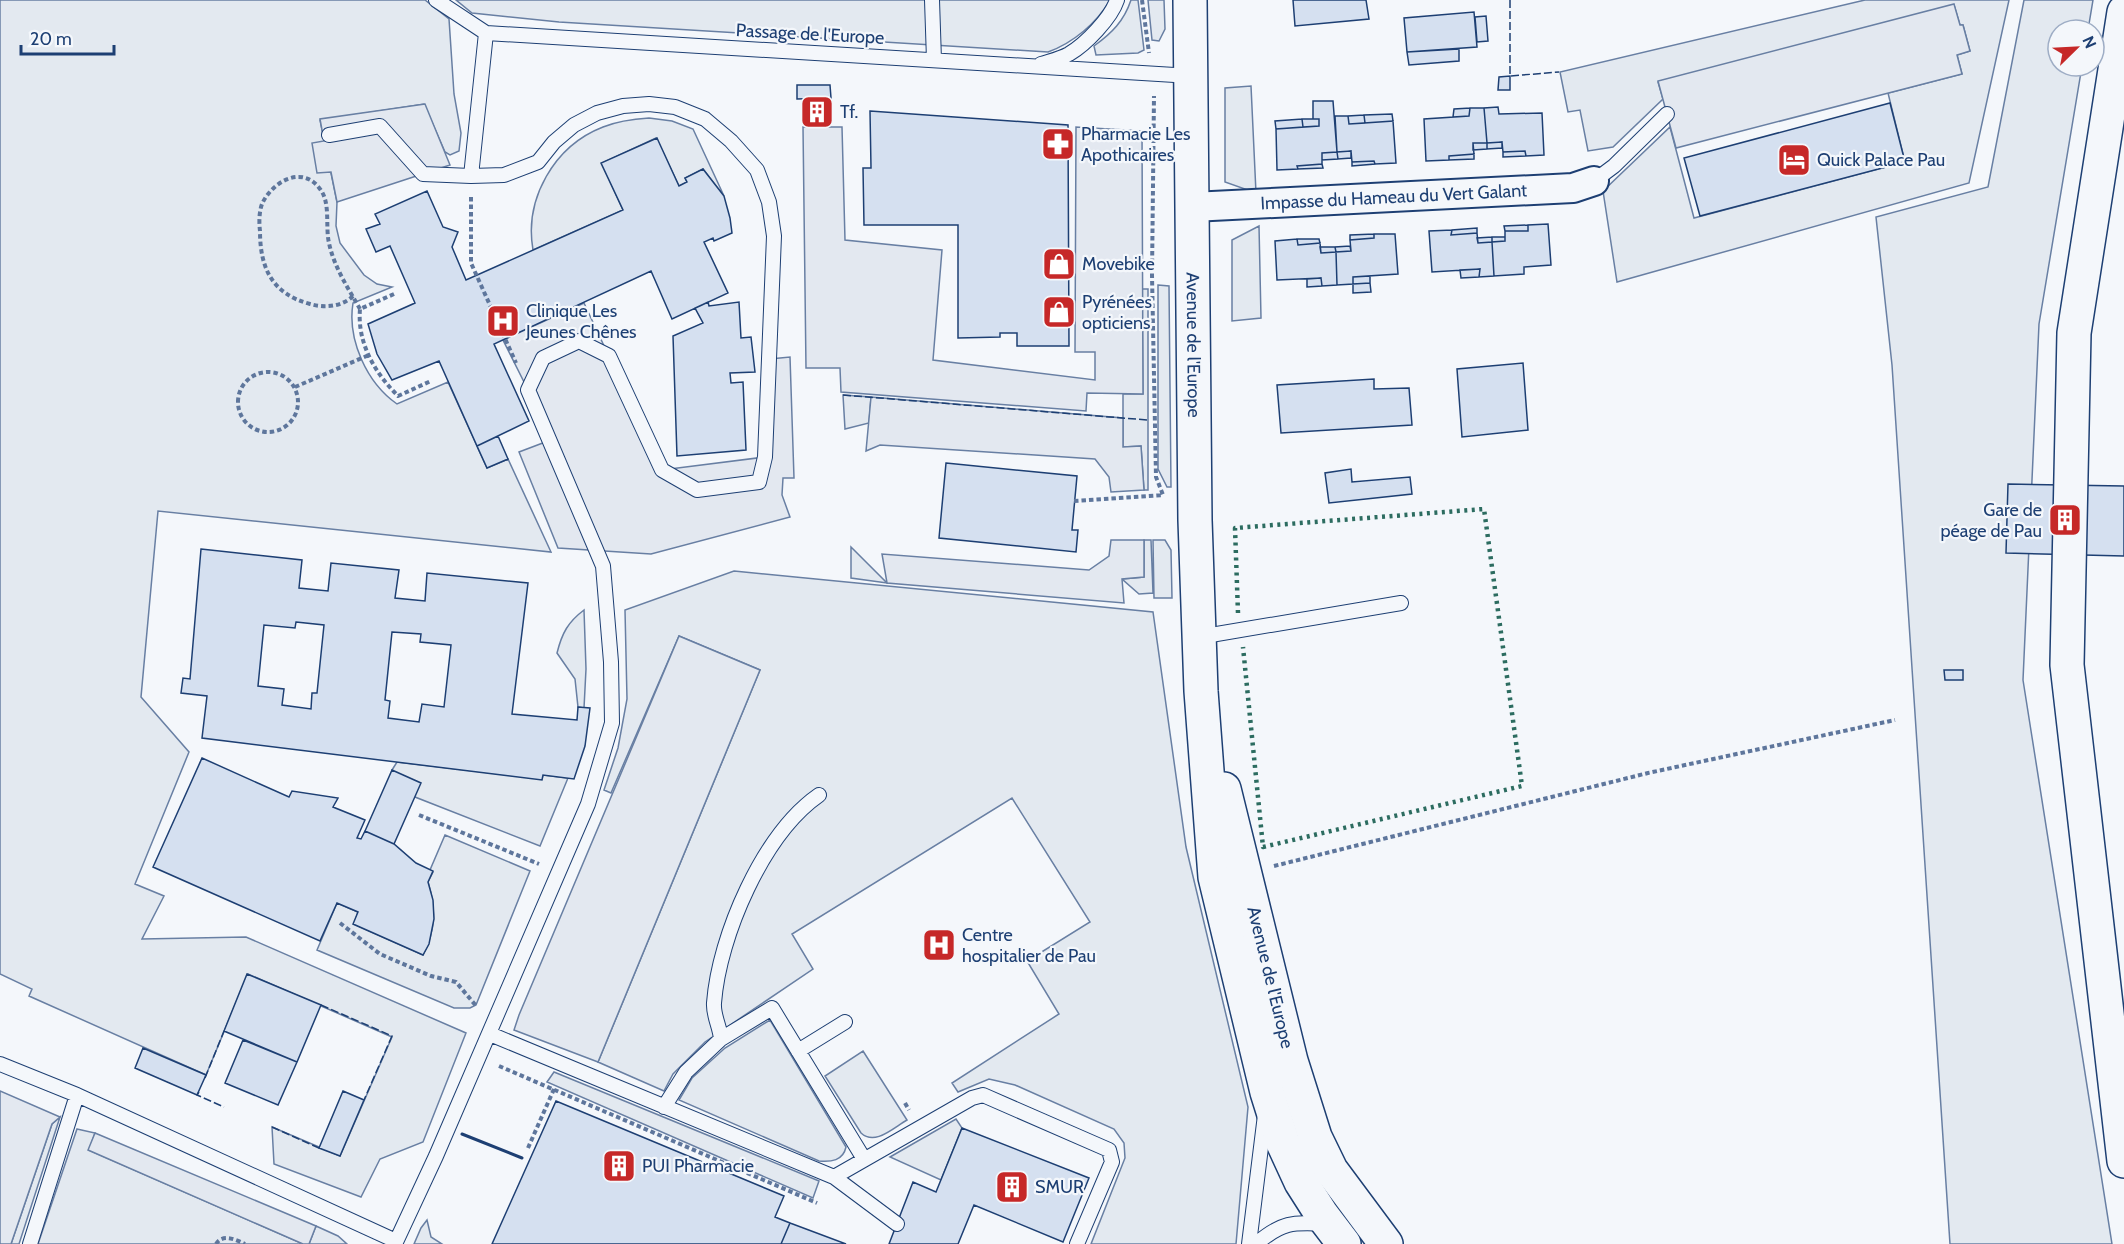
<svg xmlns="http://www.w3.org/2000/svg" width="2124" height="1244" font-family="Cabin,sans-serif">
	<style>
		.green { fill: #e3e9f0; stroke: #687fa3; stroke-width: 1.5 }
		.parking { fill: #e3e8f0; stroke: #687fa3; stroke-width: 1.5 }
		.building { fill: #d5e0f0; stroke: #1d3f73; stroke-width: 1.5; fill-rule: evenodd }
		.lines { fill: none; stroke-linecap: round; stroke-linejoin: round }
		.lane-casing { stroke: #1d3f73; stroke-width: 16 }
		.street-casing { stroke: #1d3f73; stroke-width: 32 }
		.primary-casing { stroke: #1d3f73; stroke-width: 36 }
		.highway-casing { stroke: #1d3f73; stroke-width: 36 }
		.path { stroke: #5e769c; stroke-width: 4; stroke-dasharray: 4.5 3; stroke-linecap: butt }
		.lane { stroke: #f4f7fb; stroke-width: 14 }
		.street { stroke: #f4f7fb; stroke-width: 28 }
		.primary { stroke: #f4f7fb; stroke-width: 33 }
		.highway { stroke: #f4f7fb; stroke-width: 33 }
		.hedge { stroke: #2c6c60; stroke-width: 4.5; stroke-dasharray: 3 4.5; stroke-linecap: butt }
		.fence { stroke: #1d3f73; stroke-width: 1.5; stroke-dasharray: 8 3; stroke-linecap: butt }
		.wall { stroke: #1d3f73; stroke-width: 3 }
		.labels { text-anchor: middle; stroke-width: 4.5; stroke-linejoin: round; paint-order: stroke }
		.street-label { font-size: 18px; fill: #1d3f73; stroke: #f4f7fb }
		.poi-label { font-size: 18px; fill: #1d3f73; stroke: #f4f7fb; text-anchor: start }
	</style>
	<rect width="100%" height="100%" fill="#f4f7fb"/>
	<!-- green -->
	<path class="green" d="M0,0H425L449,19L454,94L461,133L459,151L450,155L445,152L424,104L320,120L337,202L336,226L340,243L364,275L377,284L392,287L353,303C347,340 367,383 397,404L448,382L487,468L508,459L551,552L158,511L141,697L189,752L135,884L164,896L142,939L246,937L466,1033L423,1142L380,1159L361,1197L274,1164L272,1127L340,1156L392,1037L248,974L206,1075L29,996L32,989L0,974Z
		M456,0H1110C1097,23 1073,43 1048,52L559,22L472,13Z
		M1131,0H1138L1144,50L1138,53L1096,55L1094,46C1112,33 1124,21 1131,0Z
		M1148,0H1164L1165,29L1159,41L1152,40Z
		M1865,0H2009L1969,183L1617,282L1603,191L1670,127L1694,218L1905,162L1888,93L1962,74L1957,55L1970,51L1963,25H1960L1954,5L1658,82L1663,99L1613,147L1588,151L1580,110L1568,112L1560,72Z
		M2024,0H2093L2088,30H2058V66H2082L2039,324L2023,680L2112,1244H1950L1892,365L1876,217L1988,187Z
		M1251,86L1256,193L1225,182V88Z
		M649,118L672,121L693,129L724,196L703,169L685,178L687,182L679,186L656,138L602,163L623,210L533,250C524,199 554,146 603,127C618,121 633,119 649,118Z
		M1259,226L1261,318L1232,321V240Z
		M1158,285L1169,286L1171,487H1167L1158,469Z
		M1142,289H1148V490H1144L1141,446L1123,447V394H1143Z
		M843,395L871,397L869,423L845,429Z
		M1144,540H1151L1153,593L1139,594L1122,579L1144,577Z
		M1153,540H1165L1171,550L1172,598H1154Z
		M851,547L887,583L851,578Z
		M734,571L1153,612L1186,847L1248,1107L1236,1244H1091L1125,1158L1124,1143L1114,1129L1015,1085L989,1079L958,1092L952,1083L1059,1014L1027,961L1090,922L1012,798L792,934L813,969L705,1042L673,1074L664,1091L598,1062L760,670L679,636L611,793L604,790L618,748L627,699L625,610Z
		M584,610L586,669L584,708L578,707L575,679L557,653C562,633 568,622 584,610Z
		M397,762L542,779L543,775L568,778L540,846L415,797L392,770Z
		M445,835L530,871L476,1005L470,1008H454L317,950L337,903L358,912L354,924L423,955C436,930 436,908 428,882L433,872L430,870Z
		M770,1020L846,1147C843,1161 831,1162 819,1161L679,1100L692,1078L725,1048Z
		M863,1051L907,1120C893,1128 875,1146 861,1133L825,1076Z
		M554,1072L819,1181L813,1198L547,1082Z
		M60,1117L19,1244H11L52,1124Z
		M956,1119L962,1128L941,1180L890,1157Z
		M77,1129L95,1133L89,1150L303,1244H38Z
		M427,1220L431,1237L442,1244H414L421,1228Z
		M316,1226L338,1236L347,1244H309Z"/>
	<!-- parking -->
	<path class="parking" d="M1954,4L1960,25H1963L1970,51L1957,55L1962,74L1676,148L1658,81Z
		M425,104L450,165L337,202L331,172L317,173L312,143L324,141L320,119Z
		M803,127H842L845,240L942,250L933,360L1095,380V352H1075L1076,127L1142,131L1143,394L1087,393L1086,411L841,392L840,368H806Z
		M584,303L662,470L765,457L770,359L790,357L794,478H783L782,495L790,517L651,554L558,548L519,452L548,441L528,390L503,340Z
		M871,397L1123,418V447L1141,446L1144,490L1111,492L1109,477L1095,459L880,445L866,451Z
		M1111,540H1144V577L1122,579L1124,603L887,583L882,554L1089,570L1109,556Z
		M679,636L760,670L598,1062L514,1030L519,1015Z
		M0,1091L60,1117L52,1124L11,1244H0Z
		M95,1133L316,1226L309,1244H303L88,1150Z"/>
	<!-- building -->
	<path class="building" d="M1293,0H1366L1369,19L1295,26Z
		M1474,12L1477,47L1407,52L1404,18Z
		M1486,16L1488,41L1477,42L1475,17Z
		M1459,49V61L1409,65L1407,52Z
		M1510,76V90H1498L1499,77Z
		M797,85H830L831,98L797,99Z
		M1313,101H1333L1337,152L1322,153V164L1297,166L1298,169L1277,170L1276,129L1319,126V119H1313Z
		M1890,103L1905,162L1700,216L1684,158Z
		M808,107H825V117H808Z
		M1498,107L1499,114L1542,113L1544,155L1526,156L1525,151L1503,152L1502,142L1487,143L1484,108Z
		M1470,108H1484L1487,143H1473L1474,154L1449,156V160L1426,161L1424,119L1469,116Z
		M1470,108L1469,116L1453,117L1454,109Z
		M870,111L1068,125L1069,346H1017V333H1000V337L958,338V225H864L863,168H871Z
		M1392,114L1393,121L1365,123L1364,115Z
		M1364,115L1365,123L1349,124L1348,116Z
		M1335,116H1348L1349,124L1393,121L1396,163L1375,164L1374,161L1352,162L1351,151L1337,152Z
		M1302,119L1303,127L1276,129L1275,121Z
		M1302,119H1319V126L1303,127Z
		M657,138L679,186L687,182L685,178L703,169L724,196L730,218L732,233L714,241L713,238L704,242L728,293L672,319L651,271L494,344L529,421L477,446L439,361L392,380L377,354L368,324L415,303L390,246L376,252L366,229L380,224L375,214L427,191L443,227L458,232L452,247L466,280L623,210L601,163Z
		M1502,142V148L1487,149V143Z
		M1473,143H1487V149L1473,150Z
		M1351,151V158L1338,159L1337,152Z
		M1525,151L1526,156L1503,157V152Z
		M1337,152L1338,159L1322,160V153Z
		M1474,154V159L1449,160V156Z
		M1374,161L1375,164L1352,166V162Z
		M1322,164L1323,168L1298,169L1297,166Z
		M1548,224L1551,265L1524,267V274L1494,276L1492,242L1505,241V231H1528V225Z
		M1528,225V231H1505L1504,226Z
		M1477,228V233L1451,235L1452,230Z
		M1452,230L1451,235L1477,233L1478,243L1492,242L1494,276L1479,277L1480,269L1432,272L1429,231Z
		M1374,234H1395L1398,274L1353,277V284L1337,285L1336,252L1351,251L1350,240L1374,238Z
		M1374,234V238L1350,240V235Z
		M1492,237H1505V241L1492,242Z
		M1492,237V242L1478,243L1477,238Z
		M1297,239L1298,245L1320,243L1321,253L1336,252L1337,285L1322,286L1321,278L1277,280L1275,241Z
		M1297,239H1319L1320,243L1298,245Z
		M1350,246L1351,251L1336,252L1335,247Z
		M1320,247H1335L1336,252L1321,253Z
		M1480,269L1479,277L1461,278L1460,270Z
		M1370,276V283L1353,284V277Z
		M1321,278L1322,286L1307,287V279Z
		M1370,283L1371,292L1353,293V284Z
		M708,302L709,306L739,302L741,338L751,337L755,372L730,373L731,383L743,382L746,450L677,456L673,336L703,323L695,308Z
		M1523,363L1528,430L1462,437L1457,369Z
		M1374,379V389L1409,388L1412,425L1281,433L1277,385Z
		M498,436L508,459L487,468L477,446Z
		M946,463L1077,476L1072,530H1078L1076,552L939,538Z
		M1351,469L1352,482L1410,477L1412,494L1329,503L1325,473Z
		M2008,484L2124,486V556L2006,553Z
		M201,549L302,560L299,588L328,591L331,563L399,570L395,598L425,601L427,573L528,583L512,714L577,720L578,707L590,708L585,746L574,779L543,775L542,780L202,738L207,696L181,693L183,678L190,679ZM296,622L324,625L317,693H312L311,709L282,705L284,689L258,686L264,625L295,628ZM392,632L421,634L420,642L451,645L444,707L422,704L419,722L388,718L390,701L385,700Z
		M1944,670H1963V680H1945Z
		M202,758L289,797L292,791L338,798L333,807L365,820L357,838L361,839L365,831L394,844L416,863L433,871L428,882L433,900L434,919L429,944L423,955L353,924L358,912L337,903L320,941L153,867Z
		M392,770L421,783L394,844L365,831Z
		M247,974L321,1005L297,1062L224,1031Z
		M243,1040L297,1062L278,1105L225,1083Z
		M143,1048L206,1075L197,1095L135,1068Z
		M343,1091L364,1100L340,1156L319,1148Z
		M556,1101L784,1196L775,1217L790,1223L781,1244H492Z
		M962,1128L1089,1178L1063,1242L974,1205L958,1244H889L913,1182L936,1192Z
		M790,1223L846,1244H781Z"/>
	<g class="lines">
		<!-- lane casing -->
		<g class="lane-casing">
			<path id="lane" d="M436,0L486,33L1191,76
				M932,0L934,60
				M1041,64C1050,61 1060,59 1069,54C1086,44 1111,18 1117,0
				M329,135L380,126L423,174L471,176
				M1594,181L1614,166L1667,114
				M1199,637L1401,603
				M490,1034L834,1177L972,1098L983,1095L1109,1150L1112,1162L1077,1244
				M721,1039C720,1027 713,1015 714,1003C719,936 763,834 819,795
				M798,1051L845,1022
				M0,1064L77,1095L396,1241
				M664,1107L686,1072L721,1039L772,1008L864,1159
				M834,1177L897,1224
				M30,1244L77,1095
				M395,1244L436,1156L588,804L612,723L611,662L603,566L528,390L543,358L579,341L609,356L662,470L697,490L759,482L765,457L774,236L769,202L757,170L731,141L705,119L675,107L649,104L623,106L597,113L574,125L554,142L538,162L504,175L471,176L486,33
				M1249,1244L1265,1115
				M1256,1244C1282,1222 1292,1222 1326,1224"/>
		</g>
		<!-- street casing -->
		<g class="street-casing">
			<g id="street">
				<path id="s1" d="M1192,207L1573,188L1594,181"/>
			</g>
		</g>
		<!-- primary casing -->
		<g class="primary-casing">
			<g id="primary">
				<path id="s2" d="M1190,0L1195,520L1201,691L1215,877L1267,1092L1283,1143L1301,1182L1322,1215L1344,1244"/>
				<path id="s3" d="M1224,789L1291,1061L1315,1137L1331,1170L1386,1244"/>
			</g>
		</g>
		<!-- highway casing -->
		<g class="highway-casing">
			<path id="highway" d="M2124,12L2074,333L2067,665L2124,1161"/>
		</g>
		<!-- path -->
		<path class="path" d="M1142,0L1149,53
			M471,197V263L516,363
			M394,294L360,309C357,343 375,373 398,396L431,381
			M353,296C342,307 324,308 310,304C272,294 260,268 260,231C259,223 259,212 262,204C272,182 302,164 320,189C331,203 325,226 329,243C334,267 348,288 360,309
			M238 402a30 30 0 1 1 60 0a30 30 0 1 1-60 0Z
			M295,387L369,355
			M1074,501L1163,495L1156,477L1152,275L1154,96
			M419,815L539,864
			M1274,866L1648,773L1895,720
			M340,923L380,954L431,976L456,982L477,1007
			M499,1066L817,1203
			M905,1103L909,1110
			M528,1148L554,1089
			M216,1244C223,1233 236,1240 245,1244"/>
		<!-- lane -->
		<use href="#lane" class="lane"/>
		<!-- street -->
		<use href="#street" class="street"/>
		<!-- primary -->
		<use href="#primary" class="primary"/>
		<!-- highway -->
		<use href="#highway" class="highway"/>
		<!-- hedge -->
		<path class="hedge" d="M1238,613L1235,528L1484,509L1522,786L1263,847L1243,647"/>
		<!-- fence -->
		<path class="fence" d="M1510,0V76L1559,72
			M843,395L1147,420
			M321,1005L392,1036L364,1100
			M205,1078L224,1031
			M199,1092L197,1095L224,1107
			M272,1127L319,1148"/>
		<!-- wall -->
		<path class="wall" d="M462,1134L522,1158"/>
	</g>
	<!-- icons -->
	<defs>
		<g id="building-square" transform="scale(1.725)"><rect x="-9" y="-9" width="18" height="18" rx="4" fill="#c62828" stroke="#f4f7fb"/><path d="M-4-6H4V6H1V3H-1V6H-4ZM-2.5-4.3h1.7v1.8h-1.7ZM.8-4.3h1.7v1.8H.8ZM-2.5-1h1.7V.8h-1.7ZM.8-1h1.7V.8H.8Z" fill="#fff"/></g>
		<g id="pharmacy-square" transform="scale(1.725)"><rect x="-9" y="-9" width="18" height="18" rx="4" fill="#c62828" stroke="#f4f7fb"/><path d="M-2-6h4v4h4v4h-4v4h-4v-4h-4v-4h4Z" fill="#fff"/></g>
		<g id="hotel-square" transform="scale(1.725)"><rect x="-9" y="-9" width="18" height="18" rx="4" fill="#c62828" stroke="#f4f7fb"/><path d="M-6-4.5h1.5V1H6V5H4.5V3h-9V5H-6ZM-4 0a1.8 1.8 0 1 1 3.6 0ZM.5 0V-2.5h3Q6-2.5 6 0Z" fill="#fff"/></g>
		<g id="shop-square" transform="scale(1.725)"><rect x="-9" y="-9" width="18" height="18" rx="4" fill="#c62828" stroke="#f4f7fb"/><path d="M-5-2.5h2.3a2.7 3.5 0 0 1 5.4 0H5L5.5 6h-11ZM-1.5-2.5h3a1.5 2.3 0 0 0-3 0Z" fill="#fff"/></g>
		<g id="hospital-square" transform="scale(1.725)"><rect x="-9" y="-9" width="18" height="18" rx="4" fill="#c62828" stroke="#f4f7fb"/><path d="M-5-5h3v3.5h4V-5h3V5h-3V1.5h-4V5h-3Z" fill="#fff"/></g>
	</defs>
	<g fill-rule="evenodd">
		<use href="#building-square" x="817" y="112"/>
		<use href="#pharmacy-square" x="1058" y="144"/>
		<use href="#hotel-square" x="1794" y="160"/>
		<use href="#shop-square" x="1059" y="264"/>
		<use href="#shop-square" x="1059" y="312"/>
		<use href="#hospital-square" x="503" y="321"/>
		<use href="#building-square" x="2065" y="520"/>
		<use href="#hospital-square" x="939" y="945"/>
		<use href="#building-square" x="619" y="1166"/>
		<use href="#building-square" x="1012" y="1187"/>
	</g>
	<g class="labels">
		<!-- street labels -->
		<g class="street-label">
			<text transform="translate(810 34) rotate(3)" y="6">Passage de l'Europe</text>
			<text dy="6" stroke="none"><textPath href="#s1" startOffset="202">Impasse du Hameau du Vert Galant</textPath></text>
			<text dy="6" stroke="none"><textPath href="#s2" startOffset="345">Avenue de l'Europe</textPath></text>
			<text dy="6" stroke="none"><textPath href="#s3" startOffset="194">Avenue de l'Europe</textPath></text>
		</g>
		<!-- poi labels -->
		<g class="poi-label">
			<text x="840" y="118">Tf.</text>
			<text x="1081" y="140">Pharmacie Les<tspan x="1081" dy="21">Apothicaires</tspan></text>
			<text x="1817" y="166">Quick Palace Pau</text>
			<text x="1082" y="270">Movebike</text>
			<text x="1082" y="308">Pyrénées<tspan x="1082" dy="21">opticiens</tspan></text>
			<text x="526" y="317">Clinique Les<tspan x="526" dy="21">Jeunes Chênes</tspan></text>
			<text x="2042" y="516" text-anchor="end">Gare de<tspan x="2042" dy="21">péage de Pau</tspan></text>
			<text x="962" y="941">Centre<tspan x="962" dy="21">hospitalier de Pau</tspan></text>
			<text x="642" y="1172">PUI Pharmacie</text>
			<text x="1035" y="1193">SMUR</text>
		</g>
	</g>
	<!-- north arrow -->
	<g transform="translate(2076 48) rotate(66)"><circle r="28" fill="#f4f7fb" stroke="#9eadc5" stroke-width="1.5"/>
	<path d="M0-4.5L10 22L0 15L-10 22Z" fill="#c62828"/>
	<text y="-9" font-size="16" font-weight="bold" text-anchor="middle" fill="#1d3f73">N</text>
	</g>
	<!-- scale -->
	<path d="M21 45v9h93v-9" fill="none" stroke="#1d3f73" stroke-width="3"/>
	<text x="30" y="45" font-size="18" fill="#1d3f73" stroke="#f4f7fb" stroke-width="4.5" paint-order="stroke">20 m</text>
</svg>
